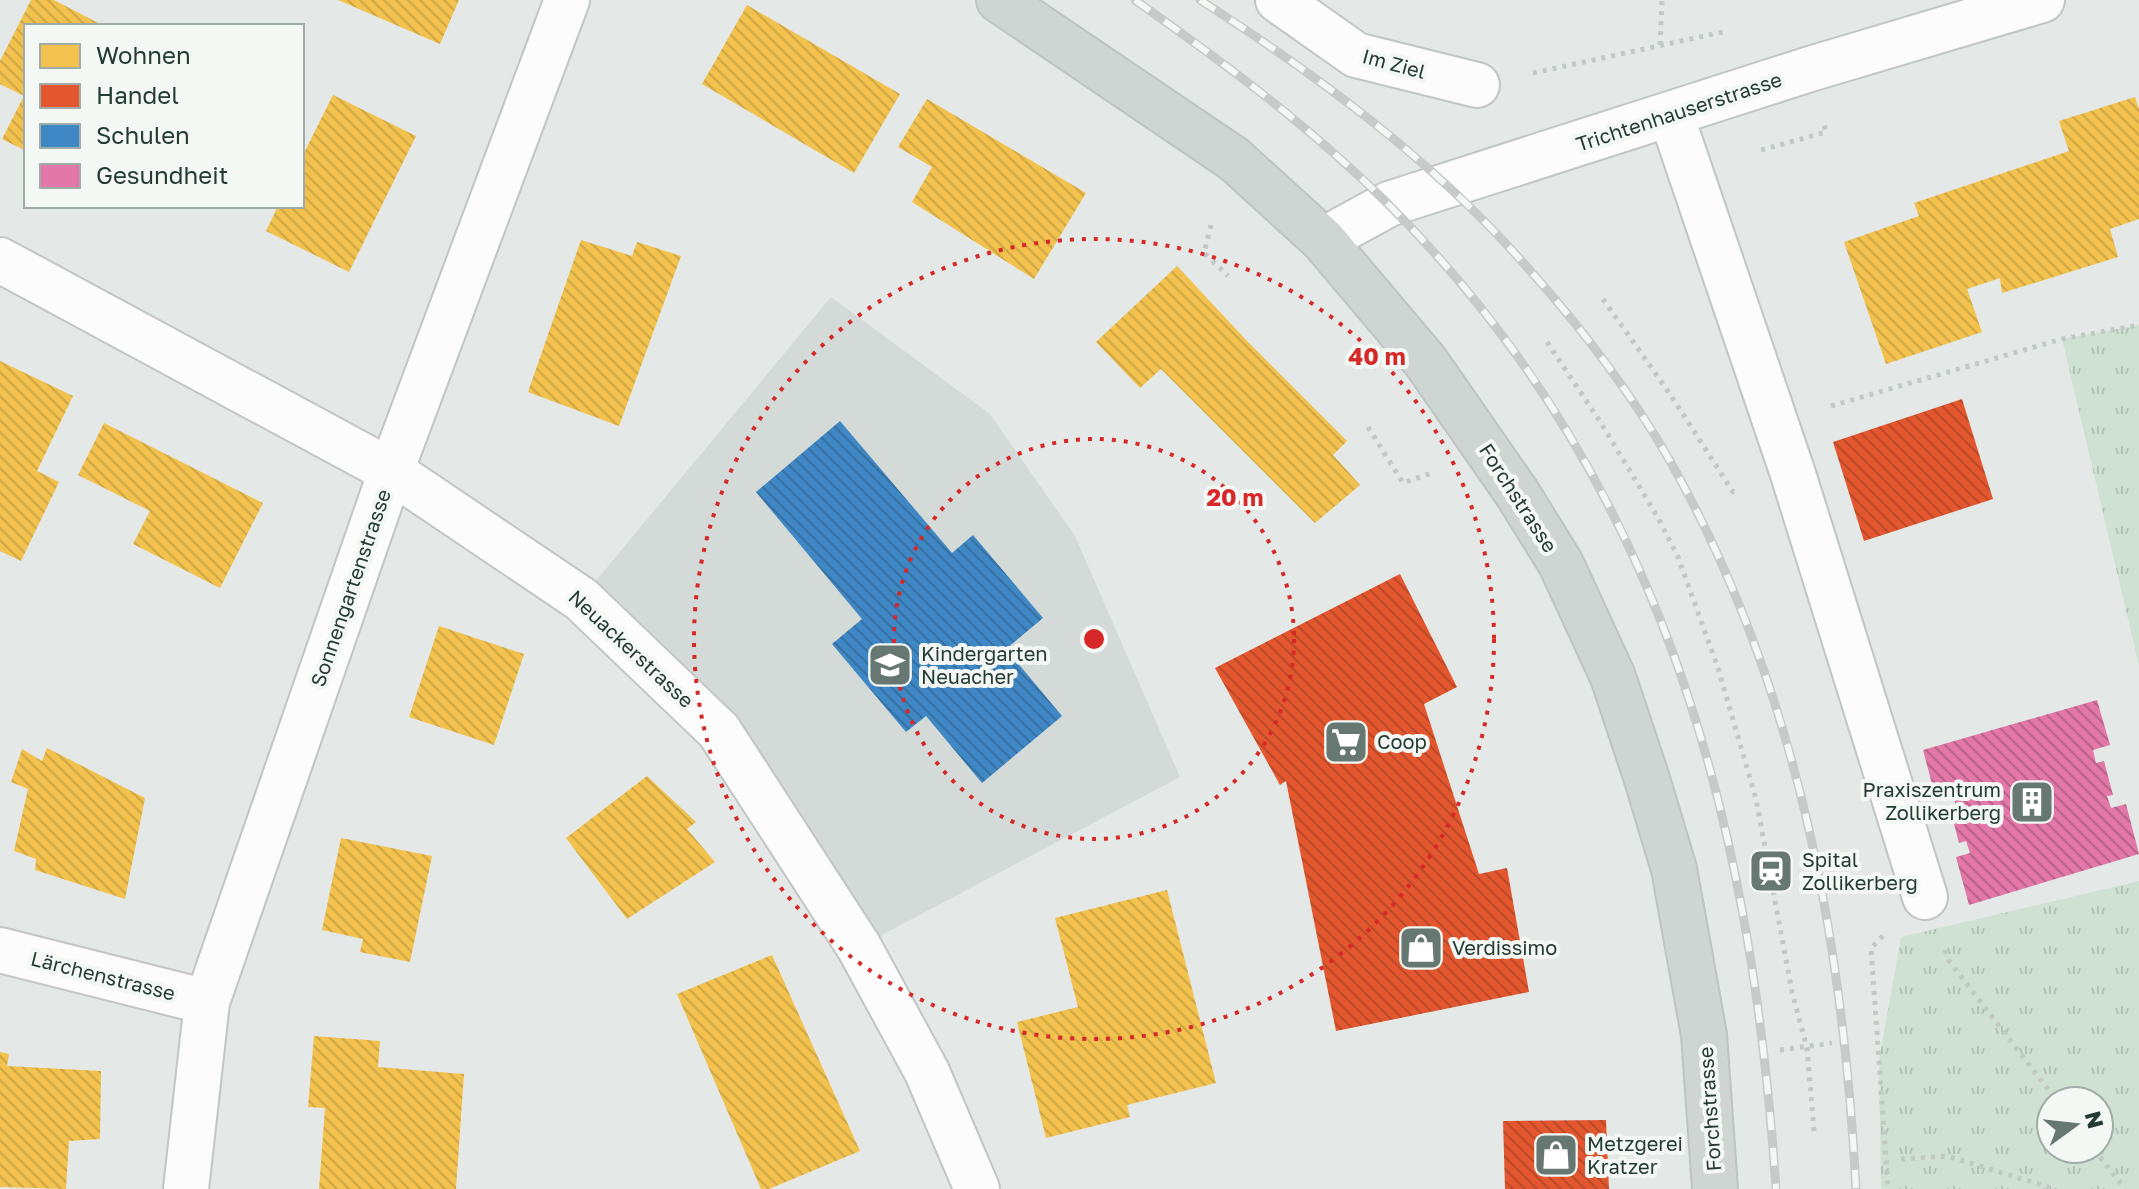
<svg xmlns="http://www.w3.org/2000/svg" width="2139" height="1189" font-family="'Golos Text',sans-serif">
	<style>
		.built { fill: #d3dad7 }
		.park { fill: url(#park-tufts); fill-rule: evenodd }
		.homes { fill: url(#homes-back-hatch) }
		.shops { fill: url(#shops-back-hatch) }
		.schools { fill: url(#schools-back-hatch) }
		.health { fill: url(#health-back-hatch) }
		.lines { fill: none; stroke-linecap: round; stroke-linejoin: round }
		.minor-casing { stroke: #c1c6c4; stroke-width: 48 }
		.major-casing { stroke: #bdc5c2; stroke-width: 48 }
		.path { stroke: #c1c9c5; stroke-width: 5; stroke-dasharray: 4 6; stroke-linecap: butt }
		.minor { stroke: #fbfcfb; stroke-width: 44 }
		.major { stroke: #ced5d3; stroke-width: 44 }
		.rail-casing { stroke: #c7cac9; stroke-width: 9 }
		.rail { stroke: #f3f8f5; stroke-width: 6; stroke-dasharray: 18; stroke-linecap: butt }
		.ring { fill: none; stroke: #d62828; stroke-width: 4; stroke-dasharray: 4 8 }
		.labels { text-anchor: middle; stroke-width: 8; stroke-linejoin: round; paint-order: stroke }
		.street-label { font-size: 20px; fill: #243b33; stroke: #f3f8f5 }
		.poi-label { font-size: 20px; fill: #243b33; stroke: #f3f8f5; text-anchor: start }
		.centre { fill: #d62828; stroke: #f3f8f5; stroke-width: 4 }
		.ring-label { font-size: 24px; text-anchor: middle; font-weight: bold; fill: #d62828; stroke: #f3f8f5; stroke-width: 8; stroke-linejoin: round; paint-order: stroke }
	</style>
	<defs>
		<pattern id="park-tufts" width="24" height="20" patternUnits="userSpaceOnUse" patternTransform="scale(2)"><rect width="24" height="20" fill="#cfe1d3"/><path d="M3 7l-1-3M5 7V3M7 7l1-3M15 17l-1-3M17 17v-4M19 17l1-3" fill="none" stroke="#b2c2b6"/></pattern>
		<pattern id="homes-back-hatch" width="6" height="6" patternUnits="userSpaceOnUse" patternTransform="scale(2)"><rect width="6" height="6" fill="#f2c14e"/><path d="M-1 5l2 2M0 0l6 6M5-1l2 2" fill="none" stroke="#cfa745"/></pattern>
		<pattern id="shops-back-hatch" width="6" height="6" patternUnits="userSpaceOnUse" patternTransform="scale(2)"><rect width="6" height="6" fill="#e4572e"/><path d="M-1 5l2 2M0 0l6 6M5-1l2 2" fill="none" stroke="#b94928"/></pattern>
		<pattern id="schools-back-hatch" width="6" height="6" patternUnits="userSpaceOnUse" patternTransform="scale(2)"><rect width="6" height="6" fill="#3f88c5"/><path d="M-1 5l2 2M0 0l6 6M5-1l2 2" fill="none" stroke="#3570a1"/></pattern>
		<pattern id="health-back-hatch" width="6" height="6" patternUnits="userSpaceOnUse" patternTransform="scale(2)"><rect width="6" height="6" fill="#e377a8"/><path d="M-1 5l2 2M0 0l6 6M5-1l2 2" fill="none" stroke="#b86389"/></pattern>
	</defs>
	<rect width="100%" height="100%" fill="#e4e9e7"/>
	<!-- built -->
	<path class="built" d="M831,297L990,414L1075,536L1180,777L859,947L719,731L581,599Z"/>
	<!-- park -->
	<path class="park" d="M2139,325V666L2062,339Z
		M2139,881V1189H1881L1879,1060L1901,937ZM2051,1101H2099V1149H2051Z"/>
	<!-- homes -->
	<path class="homes" d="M31,0H54L104,26H26V151L2,139L24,96L0,84V61Z
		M338,0H459L440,44Z
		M747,5L900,94L854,173L702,84Z
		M333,95L416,136L349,272L266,231L278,206H302V157Z
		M2135,97L2139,109V219L2110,229L2118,257L2002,293L2000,278L1967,289L1982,332L1886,364L1844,242L1919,216L1914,203L2069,151L2059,121Z
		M927,99L1086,193L1034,279L912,202L932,167L898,147Z
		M581,240L632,256L637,242L681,256L619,426L528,392Z
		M1177,266L1248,342L1347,441L1333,455L1360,485L1315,523L1161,369L1140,388L1096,342Z
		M0,361L73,396L37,471L59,482L21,561L0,551Z
		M104,423L263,503L220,588L133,544L150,511L78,475Z
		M439,626L524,654L494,745L409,717Z
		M47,748L145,798L125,899L35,870L36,859L14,851L28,789L11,782L22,749L42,761Z
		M647,776L696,822L687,829L715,862L627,919L566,838Z
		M341,838L432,856L410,962L360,952L363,939L322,930Z
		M1167,890L1216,1083L1127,1105L1130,1117L1046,1138L1017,1022L1078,1007L1055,918Z
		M772,955L860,1151L769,1189H761L677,994Z
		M314,1036L380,1041L378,1067L464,1074L456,1189H319L325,1108L308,1107Z
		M0,1052L9,1054L7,1066L101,1071L100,1139L69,1141L66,1189L0,1187Z"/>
	<!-- shops -->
	<path class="shops" d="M1962,399L1993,499L1864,541L1833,442Z
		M1400,574L1457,687L1424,704L1479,874L1507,868L1529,992L1336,1031L1286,781L1280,785L1215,668Z
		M1606,1120L1609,1189H1505L1503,1121Z"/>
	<!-- schools -->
	<path class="schools" d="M840,421L952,553L973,535L1043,618L1006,649L1062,716L982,783L926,716L906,732L832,644L862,619L756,492Z"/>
	<!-- health -->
	<path class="health" d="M2097,700L2110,745L2093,750L2096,763L2104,761L2113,795L2107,796L2111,808L2126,804L2139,854L1969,905L1956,857L1970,853L1966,841L1959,843L1950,808L1956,807L1953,794L1936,799L1923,750Z"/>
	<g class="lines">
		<!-- minor casing -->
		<g class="minor-casing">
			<path id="minor" d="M1278,0L1356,55L1477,85
				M1671,115L1793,474L1925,897
				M1323,240L1389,204L1810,69L2042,0
				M0,260L391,471L581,599L719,731L859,947L927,1072L977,1189
				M0,950L207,1002
				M186,1189L207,1002L391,471L567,0"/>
		</g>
		<!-- major casing -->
		<g class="major-casing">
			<path id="major" d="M999,0L1234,159L1323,240L1426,362L1517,493L1561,564L1613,677L1646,776L1674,869L1704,1035L1715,1189"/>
		</g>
		<!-- path -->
		<path class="path" d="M1660,45L1662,0
			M1533,73L1723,32
			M1761,150L1826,132L1824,125
			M1211,225L1204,253L1228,276
			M1603,299L1672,397L1733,492L1739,490
			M1547,342L1601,423L1657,516L1678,557L1718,668L1756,799L1792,992L1807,1048L1814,1131
			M1831,406L2062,339L2139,325
			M1368,427L1403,483L1435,472
			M1883,936L1871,948L1888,1189
			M1945,950L1949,961L2057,1101
			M1780,1050L1832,1043
			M2094,1149L2125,1189
			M1901,1159L1947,1156L2055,1189"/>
		<!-- minor -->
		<use href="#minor" class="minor"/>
		<!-- major -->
		<use href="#major" class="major"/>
		<!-- rail casing -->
		<g class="rail-casing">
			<path id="rail" d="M1135,0C1224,63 1311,127 1388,204C1661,476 1751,816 1776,1189
				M1200,0C1317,75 1434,161 1526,266C1580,326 1630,391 1670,461C1796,684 1843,937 1856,1189"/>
		</g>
		<!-- rail -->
		<use href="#rail" class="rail"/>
	</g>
	<!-- distance rings -->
	<g class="ring">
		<circle cx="1094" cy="639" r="200"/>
		<circle cx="1094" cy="639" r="400"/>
	</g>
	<!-- icons -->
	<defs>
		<g id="school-square" transform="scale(2.3)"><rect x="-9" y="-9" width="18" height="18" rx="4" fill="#677872" stroke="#f3f8f5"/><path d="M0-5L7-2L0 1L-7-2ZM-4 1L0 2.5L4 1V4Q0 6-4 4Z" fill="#fff"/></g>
		<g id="supermarket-square" transform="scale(2.3)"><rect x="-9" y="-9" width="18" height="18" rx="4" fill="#677872" stroke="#f3f8f5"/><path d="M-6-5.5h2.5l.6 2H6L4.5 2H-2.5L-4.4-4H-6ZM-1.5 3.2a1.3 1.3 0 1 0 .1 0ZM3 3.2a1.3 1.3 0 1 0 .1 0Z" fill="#fff"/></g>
		<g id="building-square" transform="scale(2.3)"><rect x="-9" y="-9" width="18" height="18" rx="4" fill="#677872" stroke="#f3f8f5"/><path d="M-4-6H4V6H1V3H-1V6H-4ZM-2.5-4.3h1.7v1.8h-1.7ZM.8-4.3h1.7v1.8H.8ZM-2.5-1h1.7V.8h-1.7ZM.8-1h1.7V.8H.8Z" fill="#fff"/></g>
		<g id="station-square" transform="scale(2.3)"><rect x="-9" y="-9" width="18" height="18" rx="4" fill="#677872" stroke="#f3f8f5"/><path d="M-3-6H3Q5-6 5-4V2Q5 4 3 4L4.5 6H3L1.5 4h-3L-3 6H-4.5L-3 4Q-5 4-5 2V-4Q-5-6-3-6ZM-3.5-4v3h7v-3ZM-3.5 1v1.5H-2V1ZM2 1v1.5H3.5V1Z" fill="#fff"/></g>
		<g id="shop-square" transform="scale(2.3)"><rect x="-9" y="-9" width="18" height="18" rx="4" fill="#677872" stroke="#f3f8f5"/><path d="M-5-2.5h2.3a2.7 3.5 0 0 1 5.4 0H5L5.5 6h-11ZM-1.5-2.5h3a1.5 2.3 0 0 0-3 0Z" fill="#fff"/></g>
	</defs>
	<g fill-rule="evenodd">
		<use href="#school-square" x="890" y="665"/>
		<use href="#supermarket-square" x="1346" y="742"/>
		<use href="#building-square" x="2032" y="802"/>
		<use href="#station-square" x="1771" y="871"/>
		<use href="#shop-square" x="1421" y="948"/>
		<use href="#shop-square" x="1556" y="1155"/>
	</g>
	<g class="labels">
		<!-- street labels -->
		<g class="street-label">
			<text transform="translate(1394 64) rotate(15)" y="7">Im Ziel</text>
			<text transform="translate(1679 112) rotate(-18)" y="7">Trichtenhauserstrasse</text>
			<text transform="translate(1518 498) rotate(57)" y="7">Forchstrasse</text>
			<text transform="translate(351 588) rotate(-71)" y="7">Sonnengartenstrasse</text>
			<text transform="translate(631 649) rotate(43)" y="7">Neuackerstrasse</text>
			<text transform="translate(103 976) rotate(14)" y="7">Lärchenstrasse</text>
			<text transform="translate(1710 1109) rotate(-94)" y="7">Forchstrasse</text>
		</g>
		<!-- poi labels -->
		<g class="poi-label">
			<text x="921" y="661">Kindergarten<tspan x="921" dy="23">Neuacher</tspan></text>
			<text x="1377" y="749">Coop</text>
			<text x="2001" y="797" text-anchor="end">Praxiszentrum<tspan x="2001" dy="23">Zollikerberg</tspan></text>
			<text x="1802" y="867">Spital<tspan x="1802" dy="23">Zollikerberg</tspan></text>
			<text x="1452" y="955">Verdissimo</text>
			<text x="1587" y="1151">Metzgerei<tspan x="1587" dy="23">Kratzer</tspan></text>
		</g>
	</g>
	<circle cx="1094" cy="639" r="12" class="centre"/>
	<g class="ring-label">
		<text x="1377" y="365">40 m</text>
		<text x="1235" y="506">20 m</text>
	</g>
	<!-- legend -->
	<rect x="24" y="24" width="280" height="184" fill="#f3f8f5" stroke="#a0aca7" stroke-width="2"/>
	<rect x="40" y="44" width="40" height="24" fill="#f2c14e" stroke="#a0aca7" stroke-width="2"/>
	<text x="96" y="64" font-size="24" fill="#243b33">Wohnen</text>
	<rect x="40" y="84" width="40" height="24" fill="#e4572e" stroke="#a0aca7" stroke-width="2"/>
	<text x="96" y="104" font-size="24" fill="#243b33">Handel</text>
	<rect x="40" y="124" width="40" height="24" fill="#3f88c5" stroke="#a0aca7" stroke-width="2"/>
	<text x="96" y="144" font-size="24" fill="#243b33">Schulen</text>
	<rect x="40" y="164" width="40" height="24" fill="#e377a8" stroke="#a0aca7" stroke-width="2"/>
	<text x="96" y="184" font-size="24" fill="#243b33">Gesundheit</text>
	<!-- north arrow -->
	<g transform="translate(2075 1125) rotate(75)"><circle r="38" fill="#f3f8f5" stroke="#a0aca7" stroke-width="2"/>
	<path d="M0-6L14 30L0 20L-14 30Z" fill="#677872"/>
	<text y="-12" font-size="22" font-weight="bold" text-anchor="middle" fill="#243b33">N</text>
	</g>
</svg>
